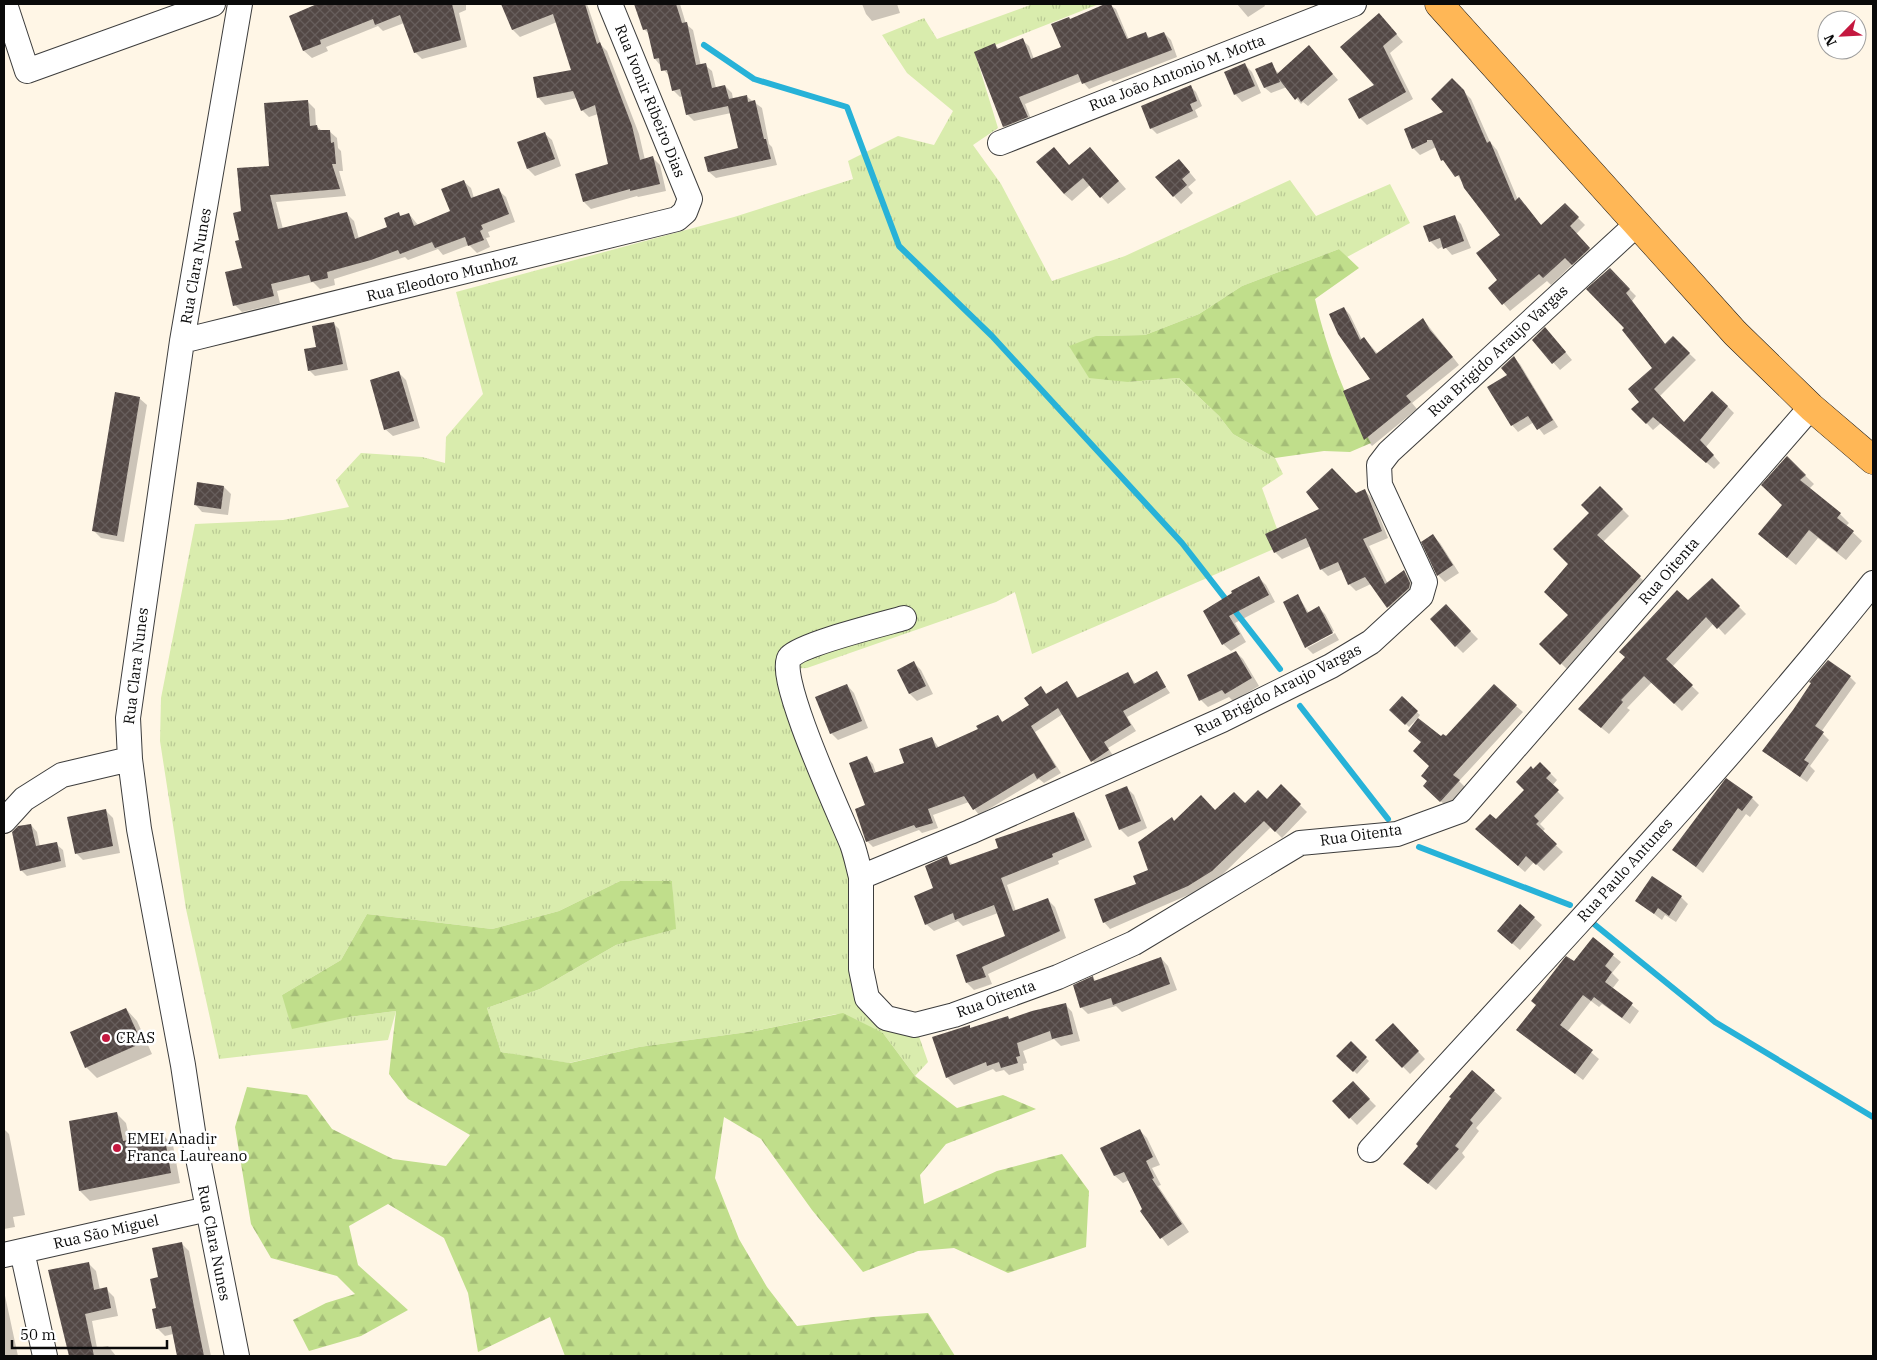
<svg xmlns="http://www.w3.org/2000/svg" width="1877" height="1360" font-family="'IBM Plex Serif',serif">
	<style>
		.grass { fill: url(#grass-tufts) }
		.forest { fill: url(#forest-firs) }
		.shadow { fill: #0003 }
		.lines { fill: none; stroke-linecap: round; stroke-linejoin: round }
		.stream { stroke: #27b2d8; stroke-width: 6 }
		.building { fill: url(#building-cross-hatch) }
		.minor-casing { stroke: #3d3d3d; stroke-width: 26 }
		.major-casing { stroke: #1b1b1b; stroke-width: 29 }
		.minor { stroke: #fff; stroke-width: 24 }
		.major { stroke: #ffb756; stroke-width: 28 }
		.poi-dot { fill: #c4183f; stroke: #fff; stroke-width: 2 }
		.labels { text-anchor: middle; stroke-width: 5; stroke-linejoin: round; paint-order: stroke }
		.street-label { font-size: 15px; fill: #0a0a0a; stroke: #fff }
		.poi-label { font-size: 15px; fill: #0a0a0a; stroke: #fff; text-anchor: start }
	</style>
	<defs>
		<pattern id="grass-tufts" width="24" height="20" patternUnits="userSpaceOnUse" patternTransform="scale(1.25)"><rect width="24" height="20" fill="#d9ecad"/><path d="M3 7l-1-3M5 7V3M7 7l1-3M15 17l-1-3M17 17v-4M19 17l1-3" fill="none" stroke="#b9c994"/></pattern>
		<pattern id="forest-firs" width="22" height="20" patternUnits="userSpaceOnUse" patternTransform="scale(1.25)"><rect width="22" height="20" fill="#c0de8b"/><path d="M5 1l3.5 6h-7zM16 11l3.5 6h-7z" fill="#a4bd77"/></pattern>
		<pattern id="building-cross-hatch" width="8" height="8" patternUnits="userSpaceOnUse" patternTransform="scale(1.25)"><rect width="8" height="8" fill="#534845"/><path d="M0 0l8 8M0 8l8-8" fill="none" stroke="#675e5c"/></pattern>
	</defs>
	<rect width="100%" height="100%" fill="#fff6e6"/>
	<!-- grass -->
	<path class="grass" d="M1033,4H1099L975,53L998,128L973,145L1001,184L1052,281L1125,256L1290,180L1316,216L1390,184L1410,223L1347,257L1339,249L1242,286L1199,314L1145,335L1096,336L1128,382L1179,378L1219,416L1233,434L1275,458L1283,474L1262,488L1283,545L1032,654L1015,592L996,602L807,668L781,669L846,844L867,998L915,1025L928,1062L915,1076L883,1033L836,1014L755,1031L639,1047L569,1063L501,1052L487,1008L540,989L616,945L675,929L672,881H620L559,911L492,929L367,914L341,960L282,995L349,1017L396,1011L388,1040L219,1059L186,909L160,741L161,698L195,524L283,520L349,507L336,480L361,453L422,457L445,463L446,437L483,394L456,292L734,217L853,179L848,161L898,136L934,145L953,111L907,73L882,35L924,18L937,39Z"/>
	<!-- forest -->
	<path class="forest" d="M1339,249L1359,268L1315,299C1327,350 1344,397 1371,443L1350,452L1324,451L1275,458L1233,434L1219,416L1179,378L1128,382L1089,378L1069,346L1096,336L1145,335L1199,314L1242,286Z
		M620,881H672L676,929L616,945L540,989L487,1008L501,1052L570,1063L639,1047L755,1031L843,1013L883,1033L915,1076L957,1108L1003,1095L1036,1109L946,1144L920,1175L924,1204L997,1171L1062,1154L1089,1191L1086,1247L1008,1273L954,1248L918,1251L863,1272L812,1210L761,1139L724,1117L715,1178L739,1239L767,1287L797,1326L873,1317L928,1313L955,1356H565L550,1317L478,1352L468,1293L444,1238L388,1204L349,1226L358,1265L408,1310L361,1336L309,1351L293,1320L326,1303L355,1294L337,1276L271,1258L251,1224L235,1127L247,1087L307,1095L332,1129L393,1159L446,1166L470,1135L408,1099L389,1074L396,1011L349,1017L292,1029L282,995L341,960L367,914L492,929L559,911Z"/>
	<!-- shadow -->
	<path class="shadow" d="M319,4H466V10L459,13L467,47L422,59L415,52L404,23L383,31L378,26L326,47L328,51L312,58L304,51L290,16Z
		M503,4H587L601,45L607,51L639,134L645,160L653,158L660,165L666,191L638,197L637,196L591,209L584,202L609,165L598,114L589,117L582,110L577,98L545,105L538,97L572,71L557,22L520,37L513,30Z
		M636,4H680L686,24L693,30L701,66L705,65L712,71L716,88L725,86L732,93L733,99L746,96L762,108L769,144L772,147L777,165L716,178L709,172L739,149L731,113L694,121L687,114L683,96L680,97L673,90L670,77L655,59L650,35L644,29Z
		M862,4H897L900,13L872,21L866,14Z
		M1108,4L1116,9L1129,40L1145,33L1151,39L1164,33L1171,40L1177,57L1113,82L1111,80L1089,89L1082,81L1025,104L1033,124L1010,133L1004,126L995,45L999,49L1022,40L1029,46L1034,59L1062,48L1070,20Z
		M1237,4H1264L1265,6L1248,17Z
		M1313,4H1328L1318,9Z
		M1386,22L1403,42L1390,53L1413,99L1367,125L1360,118L1376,85Z
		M1314,52L1338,80L1308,106L1303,102L1301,104L1287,87L1271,93L1265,88L1257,70L1271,64L1279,74Z
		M1245,65L1252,72L1261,93L1242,102L1235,94Z
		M1452,80L1471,99L1490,142L1497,150L1518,200L1519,199L1526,206L1542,226L1565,205L1585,225L1576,234L1596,256L1580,271L1573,264L1551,285L1547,281L1510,311L1490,288L1499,280L1502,235L1436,147L1420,155L1413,148L1445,113Z
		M1191,87L1196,92L1202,106L1195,110L1198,117L1157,134L1151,128Z
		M307,101L315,109L316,126L322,131H329L337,138L338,148L341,151L343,171H339L346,196L276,202L283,229L347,214L354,221L359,239L389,228L399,214L402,217L409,214L418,225L451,212L463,181L471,188L474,198L498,190L506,197L515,222L488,232L490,237L486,238L490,247L477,253L469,245L443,255L438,249L408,260L405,257L334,279L335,285L320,289L313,282L277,291L280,303L242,312L235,305L243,269L241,241L242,212Z
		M544,133L552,140L561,166L535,176L528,169Z
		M1097,156L1126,189L1108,204L1090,185L1072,201L1064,194L1070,166Z
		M1186,168L1196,180L1188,187L1193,193L1181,204L1157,177Z
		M1454,217L1461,224L1471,248L1452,255L1444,246L1438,249L1430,241Z
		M1610,270L1636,296L1632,301L1666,345L1673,338L1696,360L1660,396L1685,424L1727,406L1734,413L1706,447L1720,463L1714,469L1661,423L1653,430L1633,409L1641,402L1653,368L1626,328Z
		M1344,308L1350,315L1362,340L1364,338L1378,354L1423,319L1459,365L1412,403L1417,409L1372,446L1366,439L1344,392L1371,380Z
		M333,323L339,329L348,370L315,376L309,370L317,348Z
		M1552,336L1572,360L1560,370L1533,340Z
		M1514,358L1520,364L1558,427L1544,435L1534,422L1518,432L1512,425L1509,375Z
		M399,373L406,380L420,428L393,436L385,429Z
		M139,398L147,405L124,542L101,538L94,531Z
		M1787,458L1814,484L1809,489L1840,514L1849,523L1846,526L1862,541L1846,560L1818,538L1796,565L1769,543L1784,505Z
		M224,487L231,494L228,515L202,512L195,504Z
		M1600,487L1629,516L1603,542L1647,584L1568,670L1541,644L1569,615L1570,564Z
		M1365,491L1372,498L1388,538L1369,546L1388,584L1404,572L1411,579L1417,591L1395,614L1371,584L1356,591L1349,584L1343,569L1328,576L1321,569L1311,546L1282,559L1275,552Z
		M1433,536L1440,543L1459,573L1445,582L1438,575Z
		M1259,578L1266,585L1275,602L1235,623L1246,642L1231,651L1223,644L1204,611Z
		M1712,579L1746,614L1725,635L1714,623L1672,667L1699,693L1682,711L1652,682L1627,708L1630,710L1609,734L1587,716Z
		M1298,596L1309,613L1319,608L1325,614L1334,631L1307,645V648Z
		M1446,606L1478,639L1463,653L1456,646Z
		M1335,633L1339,640L1313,654L1307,648Z
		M1236,652L1243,659L1259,686L1233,701L1229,697L1208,707L1201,700Z
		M914,663L921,670L933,694L917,701L910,694L899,670Z
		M1156,673L1170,693L1127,717L1136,731L1108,748L1114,757L1097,767L1063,714L1035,732L1061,773L1044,783L1039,779L979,815L969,802L933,815L938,828L922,833L919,830L873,847L867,841V758L873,764L876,773L905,764L932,738L939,748L980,730L997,716L1003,722L1031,706L1041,688L1048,695L1067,683L1079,699L1128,674L1136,684Z
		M1850,677L1856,683L1821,732L1829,740L1810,766L1815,771L1807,782L1763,751Z
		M847,685L854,693L868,728L838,740L831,733Z
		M1402,698L1420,715L1417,719L1441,738L1516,706L1523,712L1459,781L1465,787L1447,807L1431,792L1428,781L1431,766L1422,742L1418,720L1417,719L1409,727L1391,710Z
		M1540,763L1557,780L1552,786L1564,798L1540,824L1545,829L1542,832L1563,852L1544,871L1534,862L1525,872L1484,836L1526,790L1533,770Z
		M1281,786L1307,812L1282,838L1271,827L1219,878L1195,892L1110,929L1104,922L1149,870L1175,822L1267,800Z
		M1127,788L1134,795L1147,828L1128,837L1120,829Z
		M1752,798L1759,805L1750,817L1746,814L1703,873L1674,850Z
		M105,810L113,818L120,853L83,860L76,853Z
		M1073,813L1080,820L1092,847L1058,861L1059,864L1007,885L1016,911L1048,900L1055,907L1066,938L988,974L992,984L974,990L967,983L1007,937L998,913L963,926L958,921L934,931L926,924L935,889L946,858L953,865L1000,848Z
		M31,825L37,832L40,847L56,844L63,850L66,867L27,876L21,870Z
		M1681,897L1688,904L1676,922L1665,915L1662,920L1637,901Z
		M1521,906L1542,925L1520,950L1506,938Z
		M1593,939L1621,962L1612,973L1619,980L1612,989L1639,1011L1630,1024L1602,1004L1599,1007L1591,1001L1567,1032L1599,1059L1583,1080L1518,1030Z
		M1161,958L1168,966L1177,990L1122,1012L1116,1006L1088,1014L1081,1007L1093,978L1097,982Z
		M1065,1004L1072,1012L1080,1041L1061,1046L1054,1039L1023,1051L1027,1063L1023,1064L1024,1070L1009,1075L1004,1070L996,1072L993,1069L954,1085L947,1077L969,1027L971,1029L1008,1018L1010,1020Z
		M126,1009L137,1021L152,1054L97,1078L86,1067Z
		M1393,1025L1425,1059L1410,1074L1377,1040Z
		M1351,1043L1369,1061L1357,1074L1338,1056Z
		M1472,1072L1502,1098L1476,1128L1479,1131L1462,1153L1465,1157L1436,1190L1412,1171L1419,1146Z
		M1353,1083L1376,1106L1357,1125L1334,1101Z
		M116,1113L126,1123L130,1141L163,1135L173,1145L180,1183L90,1201L80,1191L71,1122Z
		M4,1129L9,1134L25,1215L13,1217L15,1227L4,1229Z
		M1139,1130L1147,1138L1160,1165L1152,1168L1161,1185L1158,1186L1189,1232L1168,1246L1142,1211L1144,1209L1129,1180L1123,1183L1115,1176L1102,1149Z
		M181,1243L189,1251L211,1356H178L173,1334L165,1336L157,1328L159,1278Z
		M88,1263L96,1271L100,1290L106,1289L114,1297L118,1316L92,1321L97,1348L108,1346L116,1356H70L50,1271Z
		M4,1290V1291L18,1356H4Z"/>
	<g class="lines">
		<!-- stream -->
		<path class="stream" d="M704,45L754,79L847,107L899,246L992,336L1182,543L1280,669
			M1300,706L1388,819
			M1419,847L1570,905
			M1594,924L1715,1022L1873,1117"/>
	</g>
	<!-- building -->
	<path class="building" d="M317,4H452L461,40L414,53L400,15L375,25L373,19L320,40L321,44L303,51L289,16Z
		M501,4H585L597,44L600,42L632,126L640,160L653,156L660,184L630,191V189L583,202L575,174L608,164L595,105L581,111L573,91L537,98L533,77L571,70L553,14L512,30Z
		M634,4H676L682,23L687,22L696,65L706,63L712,88L725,85L729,99L747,95L748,102L755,100L764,139H766L771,159L708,172L704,157L738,148L728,106L686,115L680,89L672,91L667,70L661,71L659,58L654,59L647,29L643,30Z
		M1105,4H1111L1127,39L1146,32L1148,38L1164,32L1172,50L1082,84L1078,74L1019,97L1028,117L1003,127L974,52L995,43L997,49L1023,38L1031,59L1061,47L1051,24L1069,17L1070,19Z
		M1379,13L1397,34L1383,46L1406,92L1359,119L1348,99L1374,85L1340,47Z
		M1309,45L1333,74L1301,102L1298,97L1295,100L1279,79L1280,82L1264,88L1255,69L1272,62L1277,74Z
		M1245,63L1255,86L1234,95L1224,72Z
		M1452,78L1464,90L1487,143L1490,141L1515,201L1519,197L1541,225L1565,203L1579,217L1570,226L1590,248L1572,265L1565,258L1543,278L1539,274L1502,305L1488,288L1497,280L1476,253L1500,235L1464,188L1459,175L1455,177L1443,160L1441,161L1432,140H1427V142L1412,149L1404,129L1443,112L1431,99Z
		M1191,85L1197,101L1190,104L1193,111L1150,129L1141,106Z
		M308,100L310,126L317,125L318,130H330L331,143L334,142L336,164H332L340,189L270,195L278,229L347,212L355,239L387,227L384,218L399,212L400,216L409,213L414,226L450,211L441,189L464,180L471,198L499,188L509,214L481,225L483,229L480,231L484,240L468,246L465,237L435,248L432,242L400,254L398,250L371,260L327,272L328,278L311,282L309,275L271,284L274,296L233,306L225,272L242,268L235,241L239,240L233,213L241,211L237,168L269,166L264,103Z
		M545,132L555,159L527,169L517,142Z
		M1054,147L1069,165L1090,147L1119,181L1100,198L1083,178L1064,194L1036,162Z
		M1179,159L1190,172L1182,179L1187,185L1173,197L1155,177Z
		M1455,215L1464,241L1443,249L1440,238L1429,242L1423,226Z
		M1610,268L1630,289L1626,293L1665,344L1673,336L1690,353L1654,389L1684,422L1712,391L1728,406L1700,440L1714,455L1706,463L1653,417L1646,424L1631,409L1639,402L1628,389L1652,368L1622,330L1624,328L1586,289Z
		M1344,307L1360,340L1364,337L1376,354L1423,318L1430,330L1453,357L1406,396L1411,402L1364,440L1343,391L1370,379L1338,334L1329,314Z
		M334,322L343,364L308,371L304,349L316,347L312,326Z
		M1545,327L1566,352L1552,364L1532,340Z
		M1514,356L1553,420L1537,430L1528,416L1511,426L1487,387L1507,375L1501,368Z
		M399,371L414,421L384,430L370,380Z
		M115,392L140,397L117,536L92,531Z
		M1787,456L1806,475L1800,480L1841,513L1837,518L1854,531L1837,552L1809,530L1787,558L1758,534L1782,505L1761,485Z
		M1332,468L1356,493L1365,489L1382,531L1363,539L1385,584L1404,570L1410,583L1409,588L1387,608L1365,577L1348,585L1338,562L1320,570L1306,538L1274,553L1265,534L1319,509L1306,492Z
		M197,482L224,486L221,509L194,505Z
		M1600,486L1623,509L1597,535L1641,576L1560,665L1539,644L1568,615L1544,592L1568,564L1553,549L1589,513L1581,505Z
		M1433,534L1453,565L1437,576L1421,542Z
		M1259,576L1269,595L1229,616L1240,634L1222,645L1203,611L1232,593L1231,591Z
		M1712,578L1740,606L1717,629L1706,617L1666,659L1693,685L1674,704L1644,676L1621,700L1623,702L1601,728L1578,709L1625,657L1619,652L1677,590L1688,600Z
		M1298,594L1307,613L1319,606L1333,633L1305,648L1283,602Z
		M1446,604L1471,631L1455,647L1430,619Z
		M1236,651L1252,678L1225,694L1222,690L1199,701L1187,675Z
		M1828,660L1851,676L1815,726L1824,732L1804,760L1809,763L1800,777L1762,751L1793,710L1811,683L1809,682Z
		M914,661L926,686L909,694L897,670Z
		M1157,671L1166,687L1123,711L1131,725L1104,742L1109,750L1091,762L1058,708L1031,726L1056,767L1037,779L1034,773L973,810L964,796L928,809L933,823L916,828L914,825L866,842L855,809L865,805L849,763L867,756L874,773L904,763L899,749L932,737L936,748L978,729L976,726L998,715L1002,722L1029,705L1024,698L1041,686L1046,694L1067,681L1077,698L1128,672L1134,684Z
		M847,684L862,721L830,734L815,697Z
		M1494,684L1517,705L1453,775L1460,780L1440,802L1423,786L1427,781L1421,776L1429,766L1413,751L1421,742L1408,731L1418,718L1441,736L1443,734L1446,736Z
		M1402,696L1418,711L1405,725L1389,710Z
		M1540,762L1551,773L1546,778L1559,790L1534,816L1539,821L1536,824L1557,844L1536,865L1526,856L1518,866L1475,829L1490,814L1496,819L1524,790L1516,782L1531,766L1533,769Z
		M1726,778L1753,797L1742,811L1738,808L1696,867L1672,850Z
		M1281,784L1301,804L1275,832L1264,821L1212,871L1188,886L1103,923L1094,899L1136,884L1133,876L1148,870L1138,842L1172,817L1174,821L1201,795L1215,810L1234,792L1245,803L1258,790L1267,799Z
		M1127,786L1141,821L1119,830L1105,795Z
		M106,809L113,846L75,854L67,817Z
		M1074,812L1085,840L1052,854L1053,857L1001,878L1013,911L1048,898L1060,931L982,967L986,977L966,983L956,955L1005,936L994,905L955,920L953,913L925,925L914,896L933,888L925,866L947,856L950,865L998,848L995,839Z
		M31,824L36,846L57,842L61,861L20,871L12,832L18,826Z
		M1652,876L1682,896L1669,916L1658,908L1654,914L1635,901Z
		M1520,904L1535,917L1512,944L1497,931Z
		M1593,937L1614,954L1605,966L1612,972L1605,982L1633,1003L1622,1018L1594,997L1591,1001L1583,995L1560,1025L1593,1050L1575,1074L1516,1030L1536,1005L1531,1001L1566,956L1574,961Z
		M1161,957L1170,984L1113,1005L1111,998L1080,1008L1073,985L1093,976L1094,981Z
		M1066,1003L1073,1034L1052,1039L1050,1031L1017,1043L1020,1056L1016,1057L1018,1063L1001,1068L999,1062L987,1066L986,1062L946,1078L932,1037L970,1025V1028L1008,1016L1009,1019L1032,1011Z
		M126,1008L142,1043L85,1068L70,1032Z
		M1393,1023L1419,1051L1402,1068L1375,1040Z
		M1351,1041L1367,1057L1353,1072L1336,1056Z
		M1472,1070L1495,1090L1470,1120L1473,1123L1455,1146L1459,1149L1428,1184L1403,1164L1418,1146L1416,1144L1451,1098L1449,1097Z
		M1353,1081L1370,1099L1349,1119L1332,1101Z
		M117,1112L123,1141L164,1134L171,1173L79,1191L69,1121Z
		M1140,1129L1153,1157L1146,1161L1154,1178L1152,1179L1182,1224L1160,1239L1140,1211L1142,1209L1124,1172L1114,1176L1100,1148Z
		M182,1242L194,1307L204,1356H177L171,1326L156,1329L152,1309L156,1308L150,1279L158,1277L152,1248Z
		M89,1262L94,1290L107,1287L111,1308L85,1314L94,1356H69L48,1270Z"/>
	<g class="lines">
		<!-- minor casing -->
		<g class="minor-casing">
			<path id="minor" d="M5,4L27,71L213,4
				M1000,143L1354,4
				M1637,224L1389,452L1379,465L1380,485L1425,582L1421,596L1371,642L1331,666L1222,720L970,832L861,877V969L867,998L886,1018L915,1025L954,1015L1058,977L1134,943L1300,843L1397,834L1460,811L1811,407
				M182,341L677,219L685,212L690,199L610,4
				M4,821L24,799L62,775L130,759
				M861,877C858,866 856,855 852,844C842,819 774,673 790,657C802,644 883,624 904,618
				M1370,1150C1540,963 1715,780 1873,583
				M22,1251L45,1356
				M4,1255L208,1209
				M237,1356L194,1138L183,1065L139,829L130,759L128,718L182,341L240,4"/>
		</g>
		<!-- major casing -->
		<g class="major-casing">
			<path id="major" d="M1439,4L1735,333L1811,407L1873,460"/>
		</g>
		<!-- minor -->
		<use href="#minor" class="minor"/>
		<!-- major -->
		<use href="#major" class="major"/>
	</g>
	<!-- markers -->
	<g class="poi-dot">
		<circle cx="106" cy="1038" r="5"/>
		<circle cx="117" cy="1148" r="5"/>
	</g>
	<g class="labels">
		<!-- street labels -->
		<g class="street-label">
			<text transform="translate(1177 73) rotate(-21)" y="5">Rua João Antonio M. Motta</text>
			<text transform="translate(650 101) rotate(68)" y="5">Rua Ivonir Ribeiro Dias</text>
			<text transform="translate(196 266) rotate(-80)" y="5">Rua Clara Nunes</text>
			<text transform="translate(442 278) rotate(-14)" y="5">Rua Eleodoro Munhoz</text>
			<text transform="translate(1498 351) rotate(-43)" y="5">Rua Brigido Araujo Vargas</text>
			<text transform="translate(1669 571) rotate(-49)" y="5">Rua Oitenta</text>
			<text transform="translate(136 666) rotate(-83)" y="5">Rua Clara Nunes</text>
			<text transform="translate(1278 690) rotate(-27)" y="5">Rua Brigido Araujo Vargas</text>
			<text transform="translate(1361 835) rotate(-8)" y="5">Rua Oitenta</text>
			<text transform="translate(1625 870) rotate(-48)" y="5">Rua Paulo Antunes</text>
			<text transform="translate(996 999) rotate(-20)" y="5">Rua Oitenta</text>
			<text transform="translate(106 1232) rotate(-13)" y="5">Rua São Miguel</text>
			<text transform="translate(214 1243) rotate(79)" y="5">Rua Clara Nunes</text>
		</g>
		<!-- poi labels -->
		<g class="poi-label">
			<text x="116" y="1043">CRAS</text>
			<text x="127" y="1144">EMEI Anadir<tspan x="127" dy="17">Franca Laureano</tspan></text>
		</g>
	</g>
	<!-- border -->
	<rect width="1877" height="1360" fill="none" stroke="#0a0a0a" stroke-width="10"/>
	<!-- north arrow -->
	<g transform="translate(1842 35) rotate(246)"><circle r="24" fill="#ffffff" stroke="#9d9d9d"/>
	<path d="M0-4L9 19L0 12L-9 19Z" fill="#c4183f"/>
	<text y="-8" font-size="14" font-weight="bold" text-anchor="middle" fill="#0a0a0a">N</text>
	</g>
	<!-- scale -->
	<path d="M12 1340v8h155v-8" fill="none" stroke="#0a0a0a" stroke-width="2.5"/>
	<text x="20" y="1340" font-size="15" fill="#0a0a0a" stroke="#ffffff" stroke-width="4" paint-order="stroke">50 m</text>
</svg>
